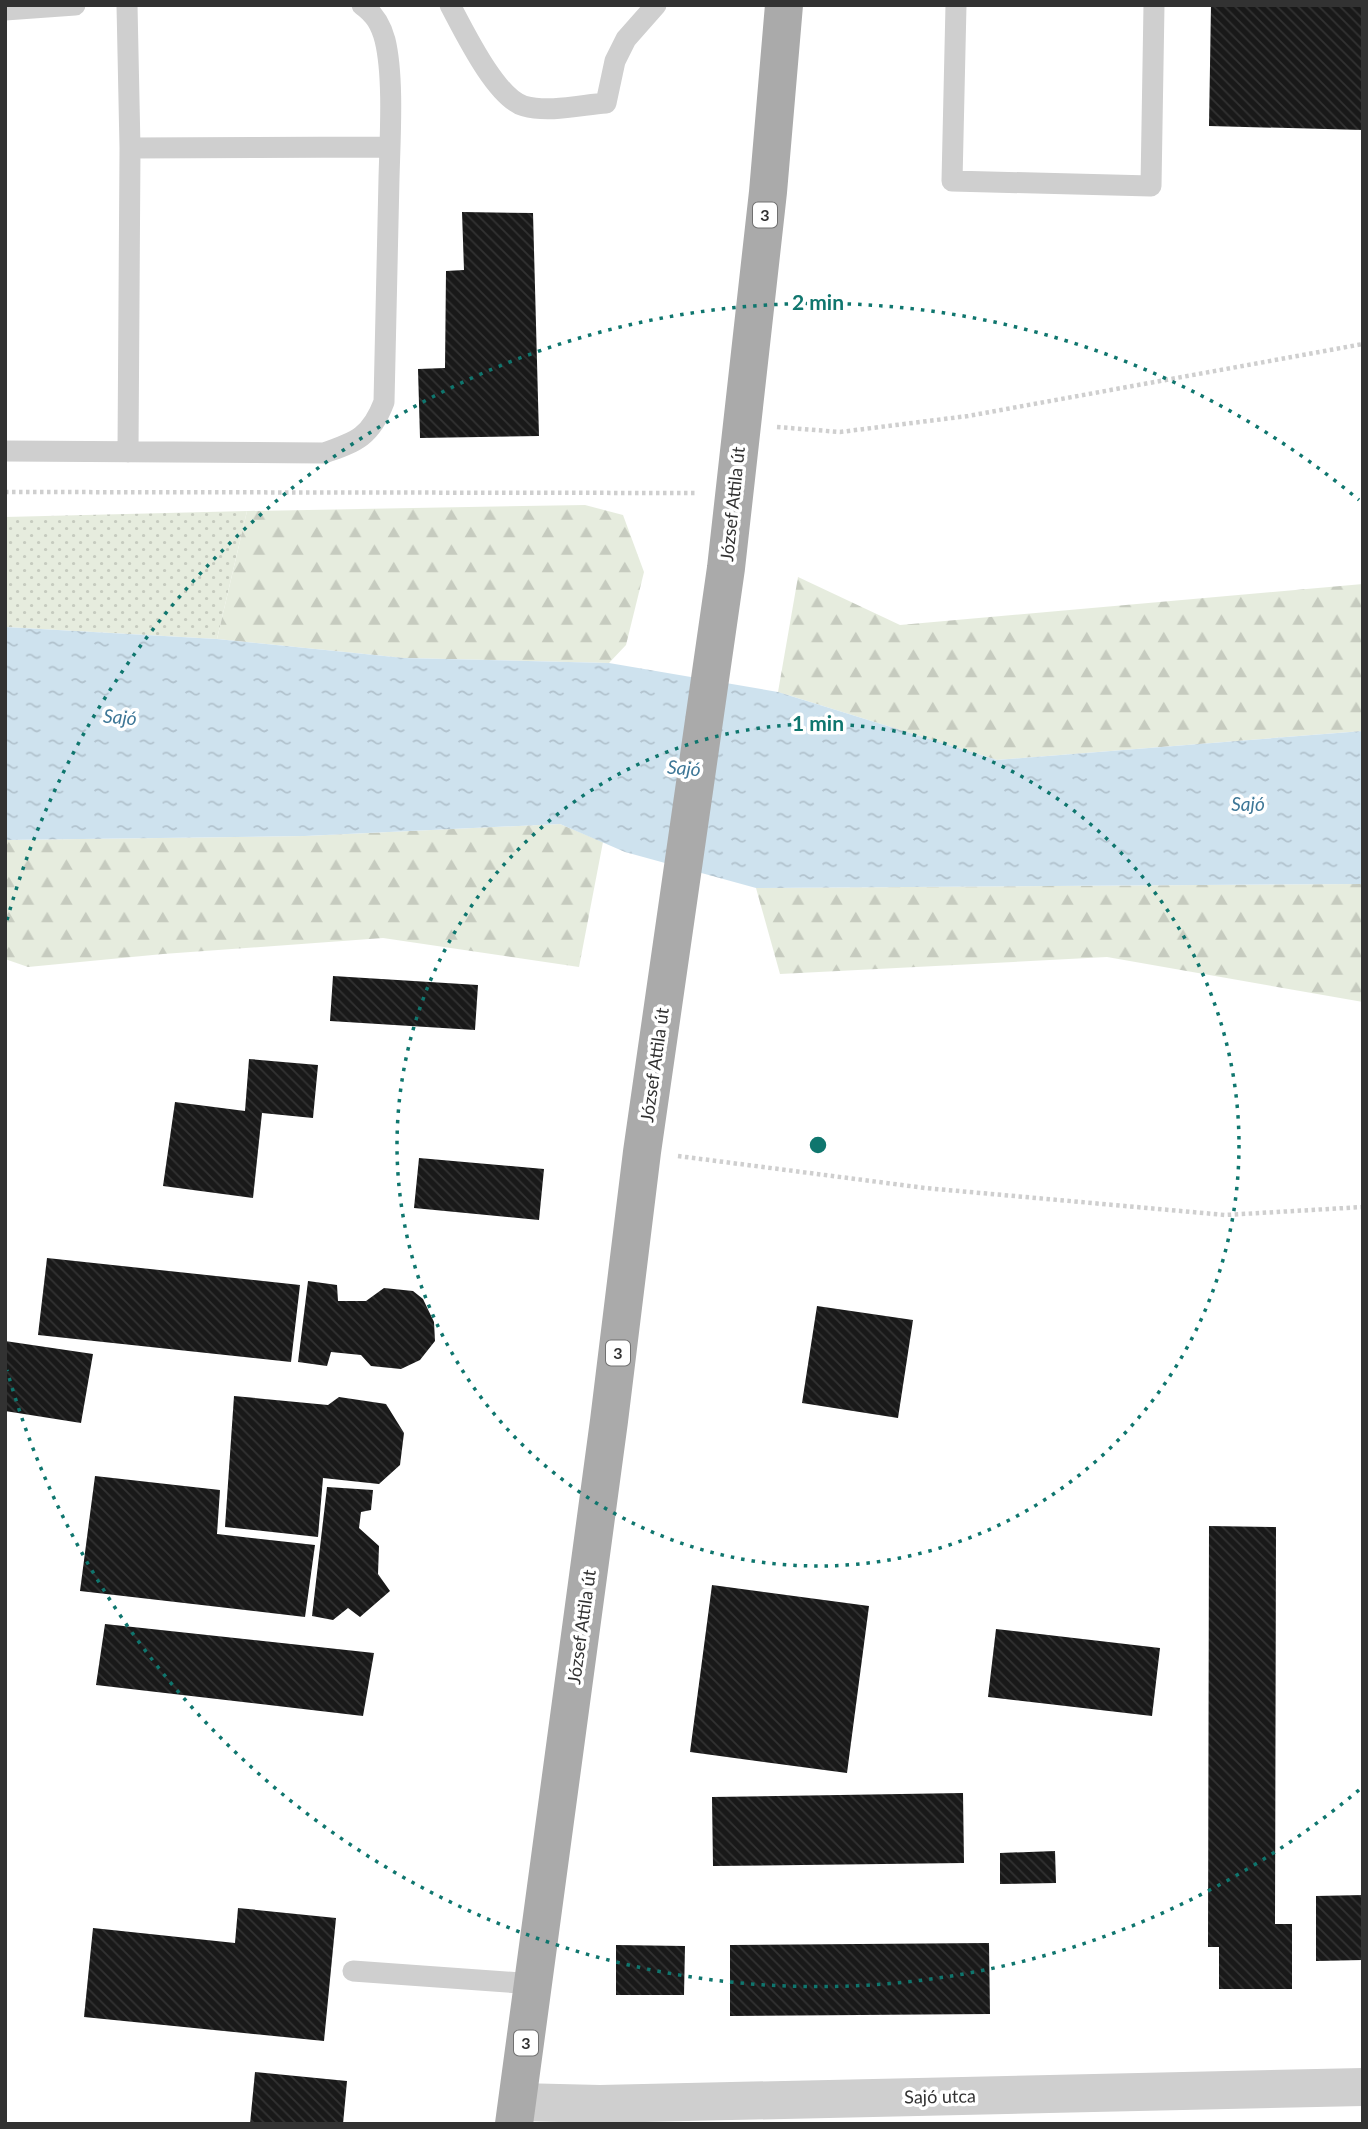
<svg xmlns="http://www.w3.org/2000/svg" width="1368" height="2129" font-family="Lato,sans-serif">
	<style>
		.grass { fill: url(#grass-dots) }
		.forest { fill: url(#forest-firs) }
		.water { fill: url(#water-ripples) }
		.building { fill: url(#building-back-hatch) }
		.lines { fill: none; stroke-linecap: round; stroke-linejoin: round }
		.path { stroke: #cfcfcf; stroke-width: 4.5; stroke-dasharray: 3.5 3.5; stroke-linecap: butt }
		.lane { stroke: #cfcfcf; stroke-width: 21 }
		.street { stroke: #cfcfcf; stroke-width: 38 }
		.primary { stroke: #aaa; stroke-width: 38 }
		.ring { fill: none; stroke: #0f766e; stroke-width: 3.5; stroke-dasharray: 3.5 7 }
		.labels { text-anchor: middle; stroke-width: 7; stroke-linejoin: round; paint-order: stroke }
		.shield { fill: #fff; stroke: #707070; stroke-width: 2 }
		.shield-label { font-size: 16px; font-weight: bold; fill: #323232 }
		.street-label { font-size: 18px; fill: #323232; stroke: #fff }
		.water-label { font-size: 19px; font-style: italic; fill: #3e7797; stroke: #fff }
		.centre { fill: #0f766e; stroke: #fff; stroke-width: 3.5 }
		.ring-label { font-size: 21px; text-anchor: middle; font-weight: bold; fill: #0f766e; stroke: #fff; stroke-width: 7; stroke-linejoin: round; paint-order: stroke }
	</style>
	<defs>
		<pattern id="grass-dots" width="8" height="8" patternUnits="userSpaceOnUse" patternTransform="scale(1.75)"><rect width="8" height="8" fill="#e6ecde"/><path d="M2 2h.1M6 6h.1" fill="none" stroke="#c6cbbf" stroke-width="1.8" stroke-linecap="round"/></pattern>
		<pattern id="forest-firs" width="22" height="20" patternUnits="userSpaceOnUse" patternTransform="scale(1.75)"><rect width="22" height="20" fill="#e6ecde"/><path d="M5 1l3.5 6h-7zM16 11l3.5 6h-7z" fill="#c6cbbf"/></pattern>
		<pattern id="water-ripples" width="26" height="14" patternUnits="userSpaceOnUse" patternTransform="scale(1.75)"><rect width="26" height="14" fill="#cee2ee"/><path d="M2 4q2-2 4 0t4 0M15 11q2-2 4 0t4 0" fill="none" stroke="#b1c2cd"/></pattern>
		<pattern id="building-back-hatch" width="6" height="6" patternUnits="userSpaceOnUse" patternTransform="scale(1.75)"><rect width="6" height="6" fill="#191919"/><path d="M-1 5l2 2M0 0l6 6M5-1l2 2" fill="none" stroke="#323232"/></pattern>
	</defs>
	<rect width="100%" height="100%" fill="#fff"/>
	<!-- grass -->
	<path class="grass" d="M247,511L217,639L5,627V517Z"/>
	<!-- forest -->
	<path class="forest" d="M585,505L623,515L644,572L626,645L609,663L404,658L217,639L247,511Z
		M798,577L900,625L1363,584V731L997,760L778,692Z
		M560,824L603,842L579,967L383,938L163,954L28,967L5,959V840L305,836Z
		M1363,884V1002L1107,957L780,974L756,888Z"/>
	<!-- water -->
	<path class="water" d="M5,627L217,639L404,658L609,663L778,692L997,760L1363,731V884L756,888L625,852L560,824L305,836L5,840Z"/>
	<!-- building -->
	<path class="building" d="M1211,5H1363V130L1209,126Z
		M462,212L533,213L539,436L420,438L418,369L445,368L446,271L464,270Z
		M333,976L478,985L475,1030L330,1021Z
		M249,1059L318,1065L313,1118L262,1113L253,1198L163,1186L175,1102L245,1111Z
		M419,1158L544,1169L539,1220L414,1208Z
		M47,1258L300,1285L291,1362L38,1335Z
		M308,1281L337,1285L338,1301H366L384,1288L413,1291L423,1299L434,1322L435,1341L420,1360L401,1369L371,1366L361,1355L331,1352L327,1366L298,1362Z
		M817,1306L913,1320L898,1418L802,1403Z
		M5,1341L93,1354L81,1423L5,1411Z
		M234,1396L328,1405L339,1397L386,1404L404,1433L400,1465L379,1484L323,1478L318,1537L225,1527Z
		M95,1476L220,1490L217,1534L315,1545L305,1617L80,1591Z
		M327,1487L373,1490L371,1510L361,1512L359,1528L379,1546L378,1574L390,1591L360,1617L348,1608L333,1620L312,1616Z
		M1209,1526L1276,1527L1275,1924H1292V1989H1219V1947H1208Z
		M712,1585L869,1606L847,1773L690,1752Z
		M105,1624L374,1653L363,1716L96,1685Z
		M996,1629L1160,1648L1152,1716L988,1697Z
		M963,1793L964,1863L713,1866L712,1797Z
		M1055,1851L1056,1883L1000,1884V1853Z
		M1363,1895V1960L1316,1961V1896Z
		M238,1908L336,1918L324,2041L84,2017L93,1928L235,1943Z
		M989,1943L990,2014L730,2016V1945Z
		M616,1945L685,1946L684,1995H616Z
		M255,2072L347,2081L343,2124H250Z"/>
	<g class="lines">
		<!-- path -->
		<path class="path" d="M777,427L840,432L968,416L1363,344
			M5,492L697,493
			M678,1156L925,1188L1225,1215L1363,1207"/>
		<!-- lane -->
		<path class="lane" d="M127,5L130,148L128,452
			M450,5C464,31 496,98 524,106C549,113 581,105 606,103L615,61L626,39L656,5
			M956,5L952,181L1151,186L1154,5
			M5,10L75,5
			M130,148L389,147
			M5,451L324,453C357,442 371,436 384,402C386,327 387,253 389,178C390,139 394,77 385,40C381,25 375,14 362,5
			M353,1971L534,1984"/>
		<!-- street -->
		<path class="street" d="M518,2102L600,2104L1363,2087"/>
		<!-- primary -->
		<path class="primary" d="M514,2124L609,1421L642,1152L726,568L768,192L784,5"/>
	</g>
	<!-- distance rings -->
	<g class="ring">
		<circle cx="818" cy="1145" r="421"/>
		<path d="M1359 1790A842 842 0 0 1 7 1370M7 920A842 842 0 0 1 1359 500"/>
	</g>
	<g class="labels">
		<!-- shield labels -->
		<g class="shield">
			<rect x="753" y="202.5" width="24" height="25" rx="5"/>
			<rect x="606" y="1340.5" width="24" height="25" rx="5"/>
			<rect x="514" y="2030.5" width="24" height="25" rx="5"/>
		</g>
		<g class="shield-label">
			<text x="765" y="221">3</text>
			<text x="618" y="1359">3</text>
			<text x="526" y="2049">3</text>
		</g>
		<!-- street labels -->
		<g class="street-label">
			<text transform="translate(733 504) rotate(-84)" y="6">József Attila út</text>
			<text transform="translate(655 1065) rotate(-82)" y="6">József Attila út</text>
			<text transform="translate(582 1627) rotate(-82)" y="6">József Attila út</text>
			<text transform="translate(940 2097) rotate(-1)" y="6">Sajó utca</text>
		</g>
		<!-- water labels -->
		<g class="water-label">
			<text transform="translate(120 717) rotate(5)" y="7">Sajó</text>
			<text transform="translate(684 768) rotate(5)" y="7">Sajó</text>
			<text x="1248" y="811">Sajó</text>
		</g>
	</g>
	<circle cx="818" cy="1145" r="10" class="centre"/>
	<g class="ring-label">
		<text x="818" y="310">2 min</text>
		<text x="818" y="731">1 min</text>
	</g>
	<!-- border -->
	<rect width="1368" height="2129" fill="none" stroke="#323232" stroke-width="14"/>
</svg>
